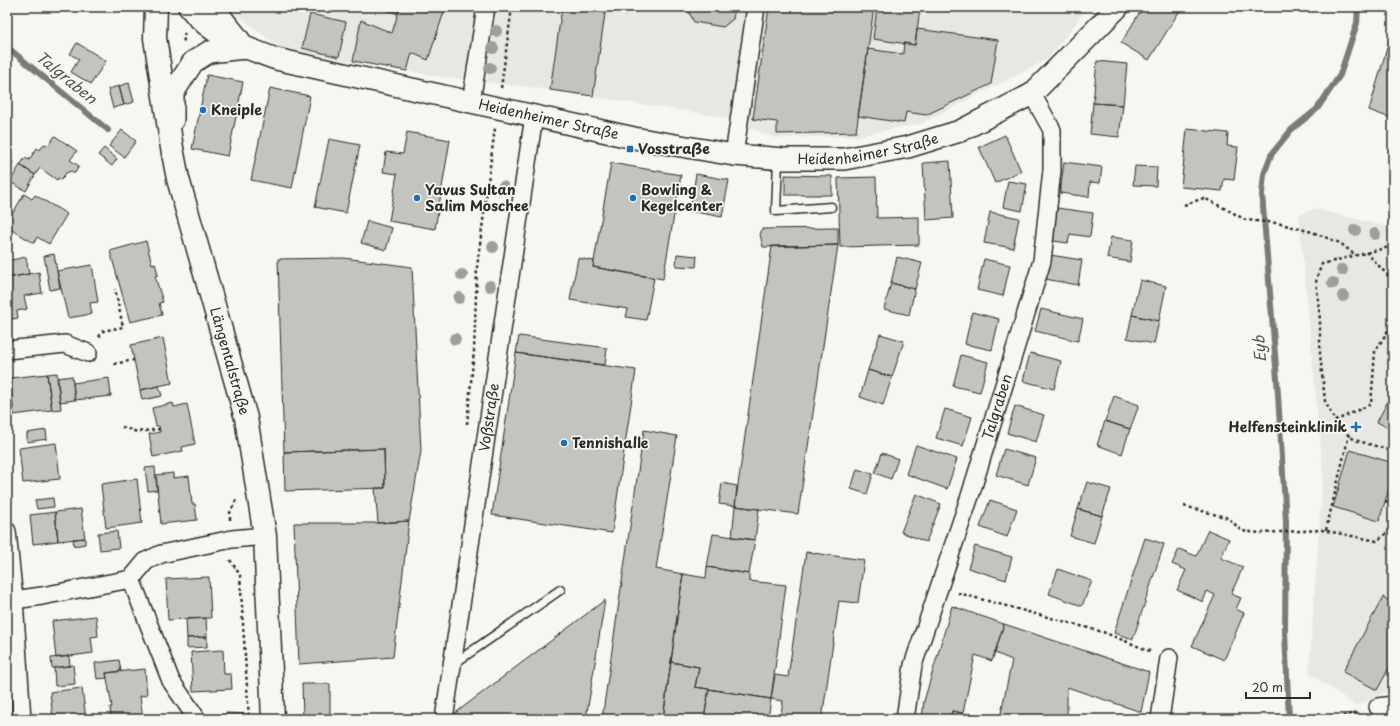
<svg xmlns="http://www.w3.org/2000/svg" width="1400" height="726" font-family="'Playpen Sans',sans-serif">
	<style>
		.built { fill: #e7e7e3 }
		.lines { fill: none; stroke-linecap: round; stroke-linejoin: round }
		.stream { stroke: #7a7a78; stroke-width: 6 }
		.building { fill: #c3c3c0; stroke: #2b2b2b }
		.service-casing { stroke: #2b2b2b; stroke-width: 11 }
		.minor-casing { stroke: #2b2b2b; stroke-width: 20 }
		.tertiary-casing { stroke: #2b2b2b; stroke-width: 24 }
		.secondary-casing { stroke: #2b2b2b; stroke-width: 25 }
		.path { stroke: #2b2b2b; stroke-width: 2.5; stroke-dasharray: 3 3; stroke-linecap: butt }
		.service { stroke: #f6f6f2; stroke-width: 8 }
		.minor { stroke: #f6f6f2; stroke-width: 17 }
		.tertiary { stroke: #f6f6f2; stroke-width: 21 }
		.secondary { stroke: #f6f6f2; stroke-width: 22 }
		.tree { fill: #9e9e9c }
		.poi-dot { fill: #1f6fb2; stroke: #f6f6f2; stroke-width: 1.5 }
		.labels { text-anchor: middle; stroke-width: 3.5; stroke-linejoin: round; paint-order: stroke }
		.poi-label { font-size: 14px; font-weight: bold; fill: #2b2b2b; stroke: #f6f6f2; text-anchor: start }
		.street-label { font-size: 14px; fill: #2b2b2b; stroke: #f6f6f2 }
		.water-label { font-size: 15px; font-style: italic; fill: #525251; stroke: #f6f6f2 }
	</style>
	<rect width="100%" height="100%" fill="#f6f6f2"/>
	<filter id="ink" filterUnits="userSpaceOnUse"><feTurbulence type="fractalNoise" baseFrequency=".025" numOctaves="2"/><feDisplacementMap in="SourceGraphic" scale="8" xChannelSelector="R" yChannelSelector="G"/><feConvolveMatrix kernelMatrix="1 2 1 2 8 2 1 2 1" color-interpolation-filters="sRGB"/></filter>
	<g filter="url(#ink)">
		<!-- built -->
		<path class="built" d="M227,7H1088L1048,59L920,124L856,136L775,138L723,117L550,90L437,76L283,50Z
			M1315,209L1393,228V689L1356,706L1309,673L1323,473L1299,214Z"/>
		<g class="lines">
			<!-- stream -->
			<path class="stream" d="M7,47L108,130
				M1289,719L1285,632L1286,521L1277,379L1262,194L1264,174L1271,155L1291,130L1317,109L1340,75L1357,23L1358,7"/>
		</g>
		<!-- building -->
		<path class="building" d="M379,7H400L398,14Z
			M400,7H439L445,9L428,60L412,53L407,71L353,61L361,20L392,33Z
			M562,7H606L593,96L550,90Z
			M665,7H735L733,19L723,27L694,22L688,10Z
			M769,7H874L856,132L777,134V122L753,119Z
			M877,7H906L920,9L915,45L873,39Z
			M1143,7H1182L1149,60L1121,43Z
			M310,14L346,22L339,57L302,48Z
			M1393,27V119L1369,110Z
			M917,29L998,40L991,84L926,115L906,112L904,123L858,116L868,49L903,54L904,43L915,45Z
			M77,43L106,61L91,84L71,72L79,59L70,54Z
			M1097,61L1127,64L1123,105L1093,103Z
			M207,75L243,82L228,156L192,149Z
			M129,83L134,102L124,105L119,86Z
			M119,86L124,105L113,108L108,89Z
			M270,88L310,96L292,188L251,180Z
			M1093,103L1123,105L1119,137L1090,134Z
			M1187,129L1228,133L1227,146L1238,147L1234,180L1224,179L1222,191L1181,187Z
			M122,130L136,141L124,157L109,146Z
			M407,132L450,140L435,229L389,221L397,174L383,172L386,152L403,154Z
			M1005,135L1021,171L995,183L979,147Z
			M55,136L77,151L70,160L79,166L75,173L71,171L66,173L61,180L58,178L57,180L40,168L35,175L20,165L25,158L29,160L37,148L40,150L43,145L46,144L48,146Z
			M329,139L360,145L346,213L315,207Z
			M104,148L117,159L112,166L98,155Z
			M7,159L13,162L7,174Z
			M950,161L953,218L926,220L923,163Z
			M1064,162L1102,167L1100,183L1090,182L1089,197L1060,193Z
			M611,163L681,175L663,279L593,267Z
			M20,165L35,175L26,191L10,182Z
			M1135,166L1157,167L1156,186L1133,185Z
			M696,174L729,180L722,217L690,211Z
			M785,175L832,176V195H785Z
			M876,177L877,218L919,217V245L840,247L838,178Z
			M1008,181L1027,184L1022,211L1003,207Z
			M24,194L32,199L35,195L67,214L49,244L37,237L34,243L7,227V223Z
			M1057,208L1093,213L1090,237L1070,234L1068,243L1053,241Z
			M990,212L1019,218L1013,248L984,243Z
			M367,221L392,228L386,250L361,243Z
			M838,228V245L763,247L760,234L762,229Z
			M1111,237L1133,240L1130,262L1107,258Z
			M146,241L152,264L155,263L158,275L155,276L163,302L159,303L162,315L130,322L110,251Z
			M838,245L798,514L735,506L772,246Z
			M54,254L60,288L50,290L44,256Z
			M677,254L697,256L696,267L676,266Z
			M1050,255L1082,260L1078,285L1045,279Z
			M26,257L29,274L8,278L7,261Z
			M897,257L922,263L915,289L891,283Z
			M344,258L412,267L421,451L409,521L378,523L375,488H385L384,449L284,452L278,259Z
			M578,258L594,261L593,267L654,278L646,320L626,317L628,309L570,300Z
			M984,259L1010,265L1003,296L977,290Z
			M92,265L98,302L90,303L92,314L68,318L57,271Z
			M39,272L42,293L24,296L27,309L17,311L18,318L7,320V278Z
			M1140,280L1166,286L1159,321L1132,315Z
			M891,283L915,289L909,315L884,309Z
			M1041,309L1083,319L1078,341L1035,331Z
			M972,312L999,319L992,350L965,344Z
			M1132,315L1159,321L1154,344L1127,338Z
			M880,334L904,341L892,377L868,370Z
			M519,336L607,348L605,365L516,353Z
			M163,338L172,383L140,390L131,345Z
			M516,353L636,370L612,533L492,515Z
			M1030,353L1061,361L1054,389L1023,381Z
			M961,355L988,362L980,392L953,386Z
			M868,370L892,377L883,405L860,397Z
			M57,373L61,409L52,410L47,374Z
			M47,374L52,410L14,415L10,378Z
			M72,376L75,400L60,402L57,378Z
			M109,378L111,396L75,400L73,383Z
			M159,386L162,396L142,400L140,390Z
			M1393,391V430L1377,422Z
			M1114,396L1139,405L1130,429L1105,421Z
			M173,403L174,407L187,404L195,444L182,447L183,451L153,457L149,434L160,432L159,426H156L152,408Z
			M1015,406L1044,415L1036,442L1007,433Z
			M945,409L972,417L963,446L936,438Z
			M1105,421L1130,429L1122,454L1097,445Z
			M46,430L47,439L27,442V433Z
			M644,430L677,436L656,569L683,574L663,719H602Z
			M56,443L60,479L23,483L19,448Z
			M916,445L957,459L947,489L906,474Z
			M384,449L385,488L285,491L284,452Z
			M1004,449L1036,458L1028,485L996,475Z
			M1350,450L1393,463V476L1379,521L1333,507Z
			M882,453L898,459L891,479L875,473Z
			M155,467L157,490L148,491L145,468Z
			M857,469L873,474L867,494L851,489Z
			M173,473V478L189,476L192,504H195L197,520L161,524L156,475Z
			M137,479L142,523L106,528L101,484Z
			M1087,482L1111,489L1102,516L1078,509Z
			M722,483L737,486L735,506L719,504Z
			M916,494L941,504L926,542L901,532Z
			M53,498L54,507L37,509L35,500Z
			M990,500L1017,509L1007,537L980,527Z
			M735,506L759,509L755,540L732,537Z
			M81,509L85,538L58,541L55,512Z
			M1078,509L1102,516L1094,543L1070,536Z
			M55,512L58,541L33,544L30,515Z
			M409,521L393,657L299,664L294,523H378Z
			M1208,530L1229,539L1221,558L1243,567L1231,594L1241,598L1236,609L1244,613L1224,660L1192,646L1215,595L1207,591L1203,602L1177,590L1186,570L1172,564L1179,549L1196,556Z
			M117,531L119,548L100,550L98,533Z
			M713,534L755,540L749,574L707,567Z
			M85,538V544L74,546L73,539Z
			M1145,538L1164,544L1133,639L1114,633Z
			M975,546L1012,557L1006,580L968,568Z
			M806,552L864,560L858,603L839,601L822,719H780L783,701L771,699L775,675L788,677Z
			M707,567L749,574V581L786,585L771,699L695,687L699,667L671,662L683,574L706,578Z
			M1058,569L1092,581L1082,606L1049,594Z
			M209,577L211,618L168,620L166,579Z
			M1383,597L1393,603V661L1377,690L1343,672Z
			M605,600L586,719H489L454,714Z
			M952,606L1004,624L992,661L975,655L963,713L952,711L950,719H922L924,701Z
			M96,616L98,636L91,637L93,653L56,658L52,621Z
			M206,618L207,637L187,638L186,619Z
			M1004,624L1149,672L1141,712L1067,687V719L1000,718L1012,660L995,653Z
			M207,637V647L187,648V638Z
			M223,650L224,674H231L232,689L193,691L191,652Z
			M69,656L70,666L52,668L51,658Z
			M119,660L121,671L106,673L107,678L97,679L95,663Z
			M671,662L699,667L695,687L709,689L704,719H663Z
			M73,665L75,684L55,686L54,668Z
			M145,669L147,695L140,696L143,719H111L110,707H112L106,673Z
			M302,684H330V719H303Z
			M82,688L86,719H53L50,692Z
			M709,689L771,699L768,719H704Z
			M952,711L963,713L1003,719H950Z
			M226,713L246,714V719H226Z"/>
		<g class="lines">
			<!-- service casing -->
			<g class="service-casing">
				<path id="service" d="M778,160L776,211L831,207
					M452,665L560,590"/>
			</g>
			<!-- minor casing -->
			<g class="minor-casing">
				<g id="minor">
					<path d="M471,102L486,7"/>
					<path d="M734,155L756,7"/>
					<path d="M7,350L65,344L88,353"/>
					<path d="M7,531L14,600L22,719"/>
					<path d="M131,579L171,681L197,719"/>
					<path d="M14,600L42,596L131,579L146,561L161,554L232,539L265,536"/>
					<path d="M1378,707L1393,705"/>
					<path id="s1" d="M444,719L534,116"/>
					<path id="s2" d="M905,719L913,665L970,496L1042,261L1052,170V130L1032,94"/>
					<path d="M1160,719L1169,658"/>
				</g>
			</g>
			<!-- tertiary casing -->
			<g class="tertiary-casing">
				<g id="tertiary">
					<path id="s3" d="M189,7C211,36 243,47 276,59L634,138L734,155L784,159H844L908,147L960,131L1032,94L1118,7"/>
					<path d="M173,120V93L193,62L209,52L244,48"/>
				</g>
			</g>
			<!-- secondary casing -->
			<g class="secondary-casing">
				<g id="secondary">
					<path id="s4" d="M156,7L155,38L172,148L178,179L246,418L265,536L273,719"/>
					<path d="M214,7C222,22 235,33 244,48"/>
				</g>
			</g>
			<!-- path -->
			<path class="path" d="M185,33L183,38L185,43
				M501,88L512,7
				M1184,205L1204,198L1226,209L1246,220L1277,223L1312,232L1340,243L1354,254
				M1393,246L1322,264L1316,279L1320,320V354L1325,401L1338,427L1355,440L1389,450L1393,454
				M1366,252L1393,281
				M99,337L103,331L123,327L115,289
				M114,364L134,360
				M1335,421L1371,404L1375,352L1393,322
				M467,424L474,351L477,267L495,128
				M122,427L137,432L160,429
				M1385,501L1393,503
				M1184,506L1228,518L1242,531L1260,533L1322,530L1377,541L1393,528
				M230,520V513L236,500
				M1326,530L1349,435
				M230,560L240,575L249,719
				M958,593L1103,632L1152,652
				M1331,719L1360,712"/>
			<!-- service -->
			<use href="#service" class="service"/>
			<!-- minor -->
			<use href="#minor" class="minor"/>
			<!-- tertiary -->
			<use href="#tertiary" class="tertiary"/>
			<!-- secondary -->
			<use href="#secondary" class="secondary"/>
		</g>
		<!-- trees -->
		<g class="tree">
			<circle cx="496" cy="31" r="6"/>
			<circle cx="493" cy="48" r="6"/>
			<circle cx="490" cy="68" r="6"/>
			<circle cx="503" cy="187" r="6"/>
			<circle cx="1355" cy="230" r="6"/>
			<circle cx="1375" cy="234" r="6"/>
			<circle cx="493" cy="247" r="6"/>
			<circle cx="1342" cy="270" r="6"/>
			<circle cx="462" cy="275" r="6"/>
			<circle cx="1333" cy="283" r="6"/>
			<circle cx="490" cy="286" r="6"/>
			<circle cx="1343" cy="296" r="6"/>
			<circle cx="459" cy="298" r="6"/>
			<circle cx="455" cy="339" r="6"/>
		</g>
	</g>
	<!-- markers -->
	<g class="poi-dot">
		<circle cx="203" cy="110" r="4"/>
		<rect x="626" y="145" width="8" height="8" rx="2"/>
		<circle cx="417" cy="198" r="4"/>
		<circle cx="633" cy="198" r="4"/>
		<path d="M1354 421h4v4h4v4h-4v4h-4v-4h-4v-4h4z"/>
		<circle cx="564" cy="443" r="4"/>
	</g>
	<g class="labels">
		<!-- poi labels -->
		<g class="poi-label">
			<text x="211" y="115">Kneiple</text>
			<text x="638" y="154">Vosstraße</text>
			<text x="425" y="195">Yavus Sultan<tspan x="425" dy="16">Salim Moschee</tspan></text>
			<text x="641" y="195">Bowling &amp;<tspan x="641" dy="16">Kegelcenter</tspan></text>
			<text x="1347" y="432" text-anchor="end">Helfensteinklinik</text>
			<text x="572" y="448">Tennishalle</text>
		</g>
		<!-- street labels -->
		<g class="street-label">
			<text dy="5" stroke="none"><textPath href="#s3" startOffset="382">Heidenheimer Straße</textPath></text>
			<text dy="5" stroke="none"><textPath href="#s3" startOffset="706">Heidenheimer Straße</textPath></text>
			<text dy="5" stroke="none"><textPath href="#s4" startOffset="363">Längentalstraße</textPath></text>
			<text dy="5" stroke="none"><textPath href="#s2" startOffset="326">Talgraben</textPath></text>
			<text dy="5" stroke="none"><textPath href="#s1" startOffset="305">Voßstraße</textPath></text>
		</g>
		<!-- water labels -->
		<g class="water-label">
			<text transform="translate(66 78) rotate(39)" y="5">Talgraben</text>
			<text transform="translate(1260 349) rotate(-94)" y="5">Eyb</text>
		</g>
	</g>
	<!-- margin -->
	<rect width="1400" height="726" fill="none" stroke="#f6f6f2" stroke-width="24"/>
	<rect x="12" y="12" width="1376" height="702" fill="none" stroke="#2b2b2b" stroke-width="1.5" filter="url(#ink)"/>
	<!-- scale -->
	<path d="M1246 692v6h64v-6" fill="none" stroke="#2b2b2b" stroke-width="2"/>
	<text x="1252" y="692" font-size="12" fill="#2b2b2b" stroke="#f6f6f2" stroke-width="3" paint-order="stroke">20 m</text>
</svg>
